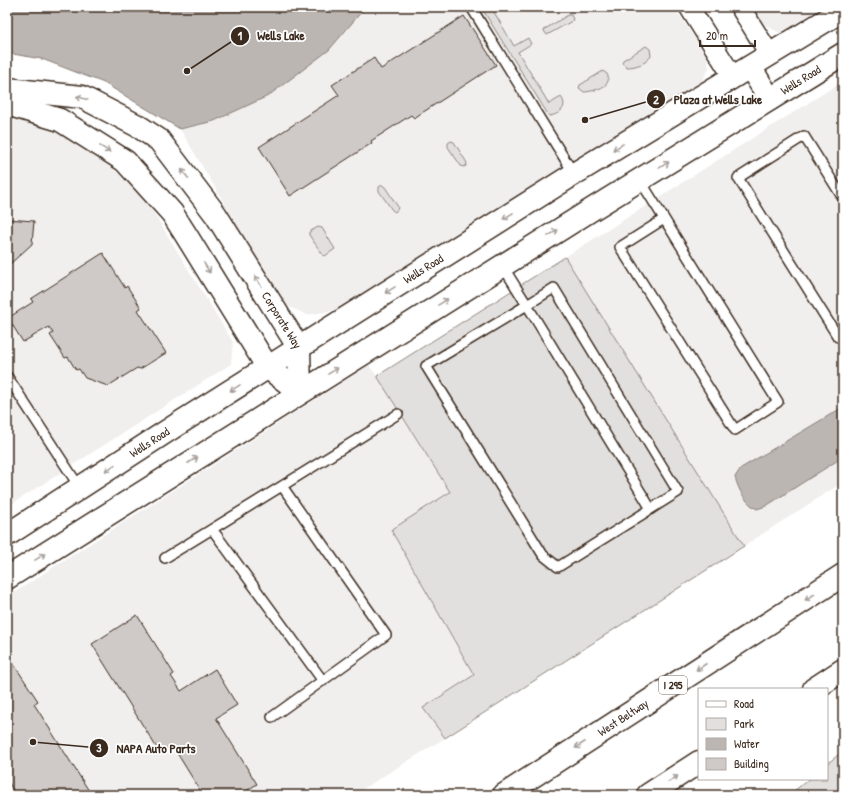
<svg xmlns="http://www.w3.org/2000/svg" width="850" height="802" font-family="'Patrick Hand',sans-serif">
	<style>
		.built { fill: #f1efee }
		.green { fill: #e2e0de; stroke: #8e857e }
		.water { fill: #bcb6b3; stroke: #887e77 }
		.building { fill: #cfcac7; stroke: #3b2a1e }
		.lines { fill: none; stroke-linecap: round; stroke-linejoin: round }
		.lane-casing { stroke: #3b2a1e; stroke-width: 12 }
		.street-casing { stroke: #3b2a1e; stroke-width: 22 }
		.secondary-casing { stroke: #3b2a1e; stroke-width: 25 }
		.highway-casing { stroke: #3b2a1e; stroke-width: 25 }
		.lane { stroke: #fff; stroke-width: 9 }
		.street { stroke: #fff; stroke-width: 19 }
		.secondary { stroke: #fff; stroke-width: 22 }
		.highway { stroke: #fff; stroke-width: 22 }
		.oneway { stroke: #a79f9a }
		.labels { text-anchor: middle; stroke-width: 3.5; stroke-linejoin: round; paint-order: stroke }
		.shield { fill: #fff; stroke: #766a62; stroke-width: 1 }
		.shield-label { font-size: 11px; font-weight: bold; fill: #3b2a1e }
		.street-label { font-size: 12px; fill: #3b2a1e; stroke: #fff }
		.leader { fill: none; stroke: #3b2a1e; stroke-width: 1.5 }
		.callout-dot { fill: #3b2a1e; stroke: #fff; stroke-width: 1.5 }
		.mark-label { font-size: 12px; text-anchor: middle; font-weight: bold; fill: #fff }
		.callout-label { font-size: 13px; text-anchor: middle; font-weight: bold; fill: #3b2a1e; stroke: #fff; stroke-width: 3.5; stroke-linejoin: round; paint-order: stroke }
	</style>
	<rect width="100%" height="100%" fill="#fff"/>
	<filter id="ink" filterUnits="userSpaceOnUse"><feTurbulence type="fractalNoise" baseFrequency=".025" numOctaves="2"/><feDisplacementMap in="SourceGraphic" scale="8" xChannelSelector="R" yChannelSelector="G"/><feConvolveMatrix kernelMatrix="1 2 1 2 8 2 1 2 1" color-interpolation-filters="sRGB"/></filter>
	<g filter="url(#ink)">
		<!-- built -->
		<path class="built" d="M363,7H674L707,57L709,68L702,81L550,175L335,310L307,315L285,305L180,129L214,121L329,50L363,10Z
			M748,7H823L780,33L758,21Z
			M843,81V482L744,546L565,257Z
			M7,113L49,127L94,151L144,197L233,342L231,364L7,507Z
			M369,365L377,376L450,492L391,530L474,675L424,708L445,738L353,795H7V597Z"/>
		<!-- green -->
		<path class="green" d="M481,7H491L514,46L528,38L531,44L518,52L549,104L561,97C569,107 559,115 549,116Z
			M568,15H571L573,19L572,21L547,35L544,31L545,29Z
			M646,46L650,49L651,56C647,63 636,67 627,67L622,63L623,60Z
			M603,71L607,74C608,76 609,78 608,81C607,88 590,92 584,92L579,88L580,85Z
			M451,141L454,142L467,163L466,166L464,167L461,166L448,147V143Z
			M382,185L385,187L398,207L397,210L395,212L392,210L379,191V187Z
			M318,227L322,228L335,249L325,256L323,255L309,235V232Z
			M565,257L744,546L445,738L423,708L474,675L391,530L450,492L377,376Z
			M843,751V788L828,795H789L809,779H827V764Z"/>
		<!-- water -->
		<path class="water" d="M7,7H363V10L329,50L268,96L214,121L180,129L104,83L42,59L7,53Z
			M843,407V457L766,506L757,509C746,504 738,489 735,477L741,468Z"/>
		<!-- building -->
		<path class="building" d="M464,16L496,65L414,118L411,115L371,141L372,143L290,196L259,147L339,95L332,85L374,58L381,69Z
			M7,219L34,221L32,244L10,264H7Z
			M103,253L125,288L127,286L141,308L138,310L166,353L140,369L137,368L108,386L85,378L79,369L76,370L68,357L65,358L50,335L53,333L49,327L23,342L8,318L33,302L31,299Z
			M137,615L174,674L171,676L181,691L215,669L237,705L216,718L257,784L240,795H203L172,745L160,753L92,644Z
			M13,663L38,701L34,704L89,791L83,795H16L7,780V666Z"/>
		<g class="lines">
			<!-- lane casing -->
			<g class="lane-casing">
				<path id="lane" d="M471,7L574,174
					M640,180L778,402L735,430L620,247L664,219
					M843,198L804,136L738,178L838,337L843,334
					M502,265L527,305L426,366L543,555L558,567L678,492L554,288L527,305L651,509
					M7,376L80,488
					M212,529L323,681
					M165,558L282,486
					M272,717L386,635L282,486L398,414"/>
			</g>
			<!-- street casing -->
			<g class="street-casing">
				<path id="street" d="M689,7L733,77
					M740,7L770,55"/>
			</g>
			<!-- secondary casing -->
			<g class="secondary-casing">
				<g id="secondary">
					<path d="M750,67L770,99"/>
					<path id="s1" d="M7,89L82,97L138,126L159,140L216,215L299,348L300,392"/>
					<path d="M7,104L60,120L125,161L172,213L186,235L268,368L300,392"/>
					<path id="s2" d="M7,535L178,424L574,174L843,10"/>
					<path id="s3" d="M7,578L591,210L843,54"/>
				</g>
			</g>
			<!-- highway casing -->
			<g class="highway-casing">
				<g id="highway">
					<path d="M814,689L843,670"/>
					<path id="s4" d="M504,795L843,575"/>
					<path d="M648,795L699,762"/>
				</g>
			</g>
			<!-- lane -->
			<use href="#lane" class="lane"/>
			<!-- street -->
			<use href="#street" class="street"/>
			<!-- secondary -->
			<use href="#secondary" class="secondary"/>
			<!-- highway -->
			<use href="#highway" class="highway"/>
		</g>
		<!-- one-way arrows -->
		<defs><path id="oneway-shaft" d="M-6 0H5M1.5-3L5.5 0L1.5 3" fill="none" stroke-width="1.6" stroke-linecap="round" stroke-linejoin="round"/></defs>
		<g class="oneway">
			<use href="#oneway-shaft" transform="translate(82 98) rotate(-163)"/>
			<use href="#oneway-shaft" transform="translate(618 147) rotate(149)"/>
			<use href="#oneway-shaft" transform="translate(105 149) rotate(32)"/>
			<use href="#oneway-shaft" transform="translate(664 165) rotate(-32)"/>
			<use href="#oneway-shaft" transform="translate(185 174) rotate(-127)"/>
			<use href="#oneway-shaft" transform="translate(508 216) rotate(148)"/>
			<use href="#oneway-shaft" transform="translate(553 233) rotate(-32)"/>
			<use href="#oneway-shaft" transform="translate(207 268) rotate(58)"/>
			<use href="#oneway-shaft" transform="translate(258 281) rotate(-122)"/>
			<use href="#oneway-shaft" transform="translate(390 290) rotate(148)"/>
			<use href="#oneway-shaft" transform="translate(443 302) rotate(-32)"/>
			<use href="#oneway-shaft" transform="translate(333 371) rotate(-32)"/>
			<use href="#oneway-shaft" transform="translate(235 388) rotate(148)"/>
			<use href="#oneway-shaft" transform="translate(193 460) rotate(-33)"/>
			<use href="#oneway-shaft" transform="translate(110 468) rotate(146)"/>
			<use href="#oneway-shaft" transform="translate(40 557) rotate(-32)"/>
			<use href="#oneway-shaft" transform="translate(810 597) rotate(147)"/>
			<use href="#oneway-shaft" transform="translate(701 667) rotate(147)"/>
			<use href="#oneway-shaft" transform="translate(580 745) rotate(147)"/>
			<use href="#oneway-shaft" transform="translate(673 779) rotate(-33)"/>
		</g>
	</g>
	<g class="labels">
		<!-- shield labels -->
		<rect class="shield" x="659" y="676" width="28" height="18" rx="3"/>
		<g class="shield-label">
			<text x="673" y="689">I 295</text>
		</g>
		<!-- street labels -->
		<g class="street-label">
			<text dy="4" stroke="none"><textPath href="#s3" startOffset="937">Wells Road</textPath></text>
			<text dy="4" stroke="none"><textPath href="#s2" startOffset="494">Wells Road</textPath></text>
			<text dy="4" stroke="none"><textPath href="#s1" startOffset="382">Corporate Way</textPath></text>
			<text dy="4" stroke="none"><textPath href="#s2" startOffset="170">Wells Road</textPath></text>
			<text dy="4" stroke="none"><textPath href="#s4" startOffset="142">West Beltway</textPath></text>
		</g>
	</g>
	<!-- callouts -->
	<path class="leader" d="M187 71L240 36M585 120L656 99M33 742L99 748"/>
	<g class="callout-dot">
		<circle cx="187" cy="71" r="4"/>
		<circle cx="585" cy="120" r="4"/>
		<circle cx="33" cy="742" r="4"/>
		<circle cx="240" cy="36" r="10"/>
		<circle cx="656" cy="99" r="10"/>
		<circle cx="99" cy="748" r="10"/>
	</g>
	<g class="mark-label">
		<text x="240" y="40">1</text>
		<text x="656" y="104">2</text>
		<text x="99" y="752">3</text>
	</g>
	<g class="callout-label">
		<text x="281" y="40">Wells Lake</text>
		<text x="718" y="104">Plaza at Wells Lake</text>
		<text x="156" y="753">NAPA Auto Parts</text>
	</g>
	<!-- margin -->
	<rect width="850" height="802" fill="none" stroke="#fff" stroke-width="24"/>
	<rect x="12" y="12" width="826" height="778" fill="none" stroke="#3b2a1e" stroke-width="1.5" filter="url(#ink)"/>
	<!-- legend -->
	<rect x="698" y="688" width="130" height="92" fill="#ffffff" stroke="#b1aaa5"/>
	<rect x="706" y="701" width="20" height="6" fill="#ffffff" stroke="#b1aaa5"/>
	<text x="734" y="708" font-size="12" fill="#3b2a1e">Road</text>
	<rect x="706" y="718" width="20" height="12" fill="#e2e0de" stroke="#b1aaa5"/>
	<text x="734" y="728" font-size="12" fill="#3b2a1e">Park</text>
	<rect x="706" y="738" width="20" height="12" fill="#bcb6b3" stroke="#b1aaa5"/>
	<text x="734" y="748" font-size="12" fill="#3b2a1e">Water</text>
	<rect x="706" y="758" width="20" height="12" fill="#cfcac7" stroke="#b1aaa5"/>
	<text x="734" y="768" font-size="12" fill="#3b2a1e">Building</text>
	<!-- scale -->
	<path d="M700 40v6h55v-6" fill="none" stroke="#3b2a1e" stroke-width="2"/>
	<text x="706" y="40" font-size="12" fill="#3b2a1e" stroke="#ffffff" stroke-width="3" paint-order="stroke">20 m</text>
</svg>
